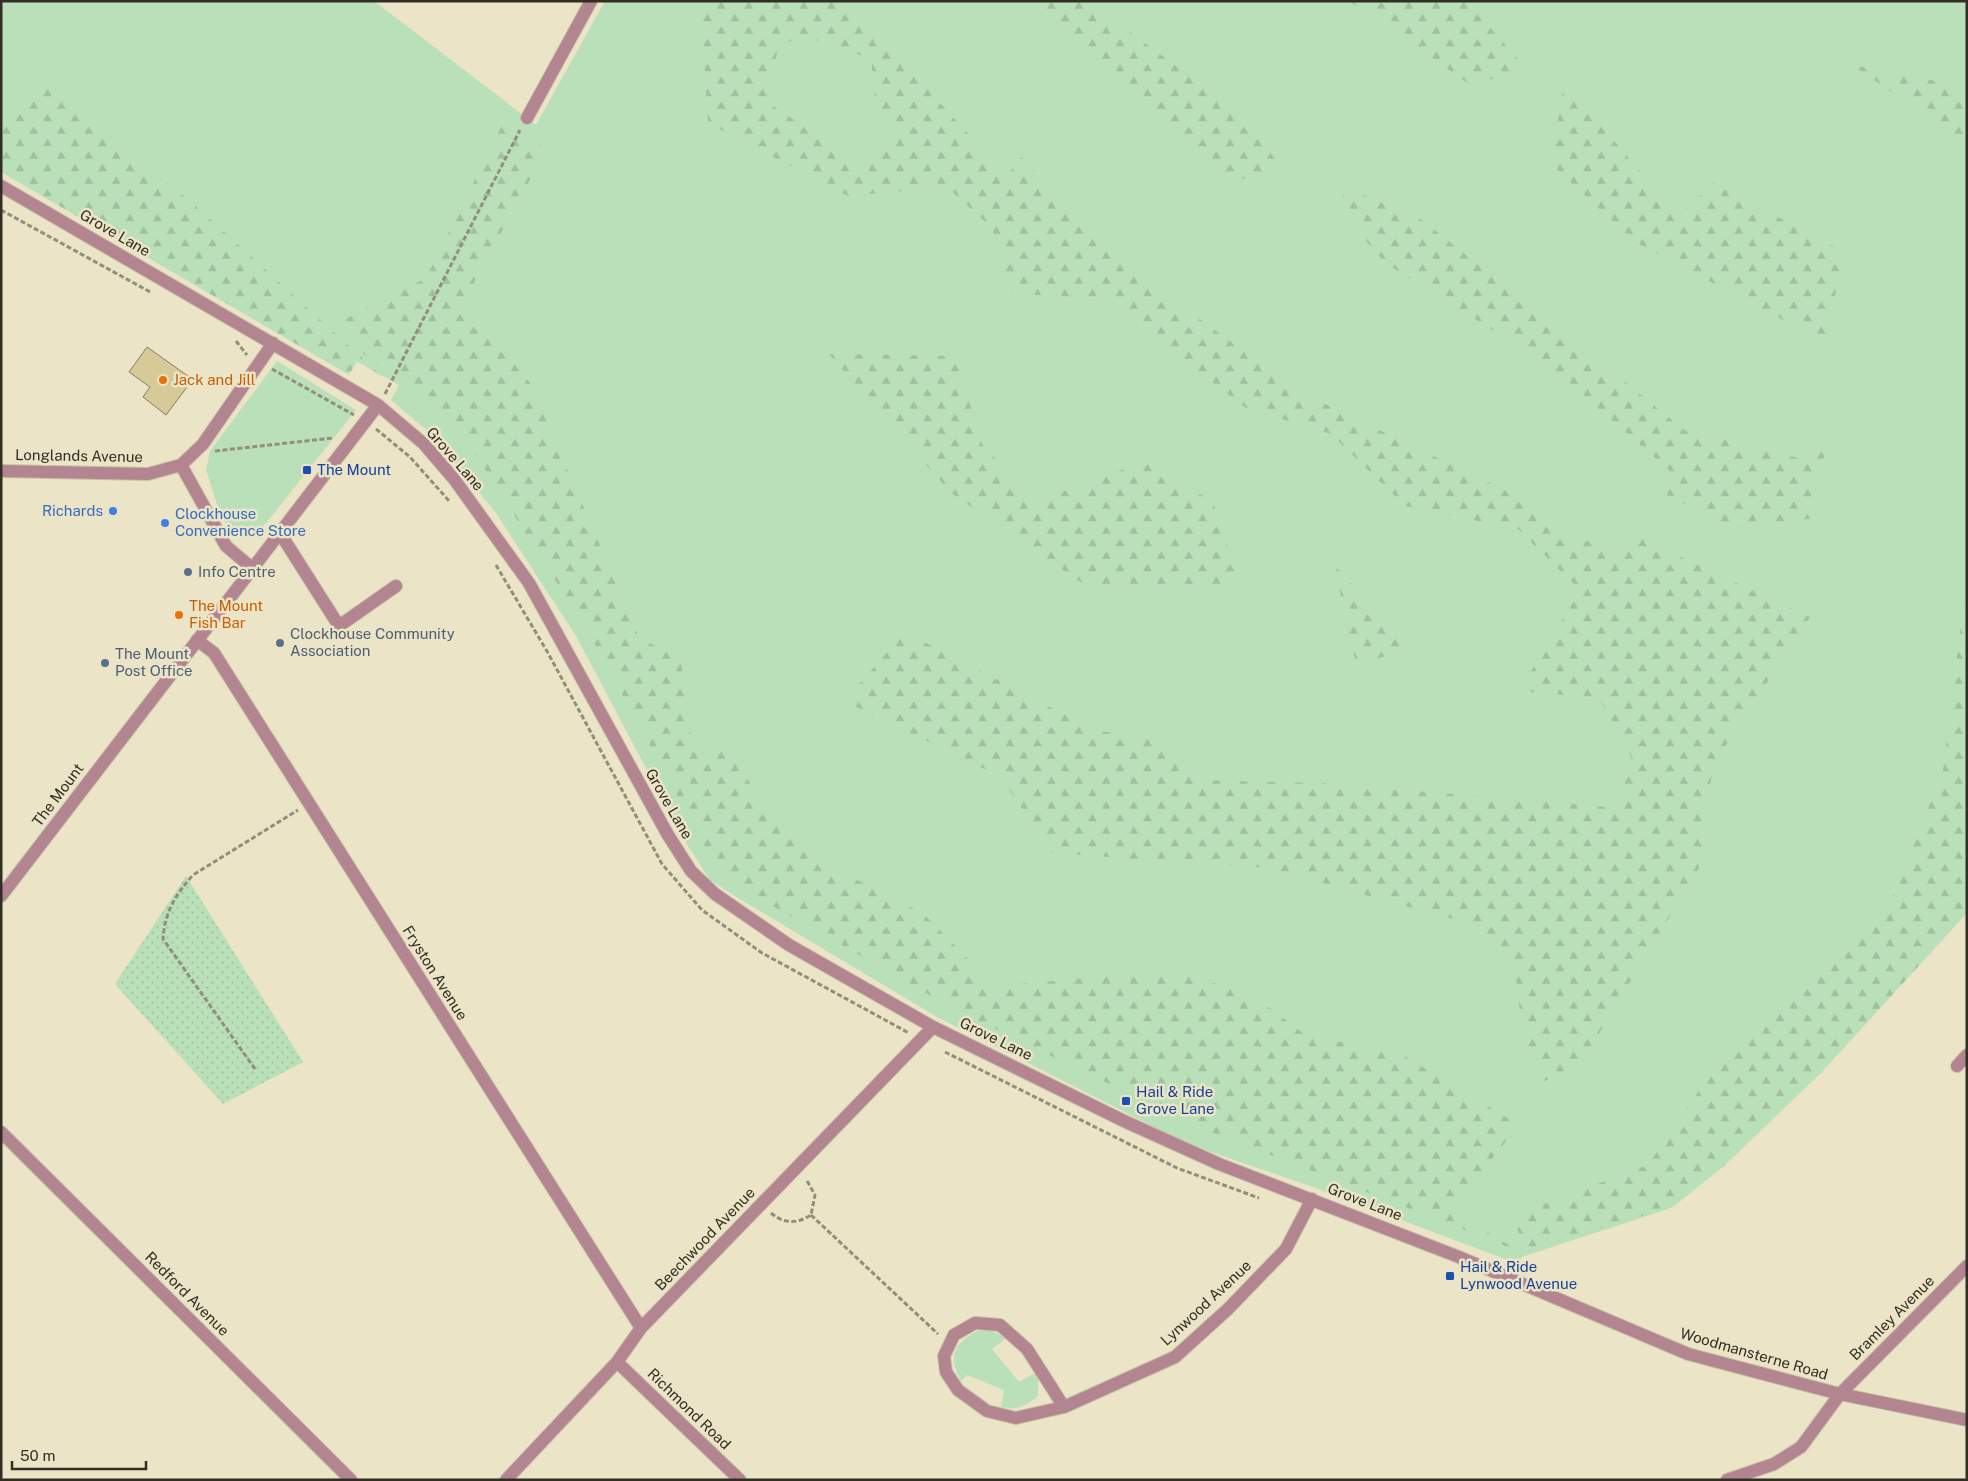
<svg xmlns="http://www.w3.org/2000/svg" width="1968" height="1481" font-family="'Public Sans',sans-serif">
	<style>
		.grass { fill: #b9e0b9 }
		.forest { fill: url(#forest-firs); fill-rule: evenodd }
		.park { fill: url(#park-dots) }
		.building { fill: #d6ca98; stroke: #847e63 }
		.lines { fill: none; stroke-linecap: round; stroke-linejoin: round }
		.minor-casing { stroke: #c7c0a6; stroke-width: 14 }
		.path { stroke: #938e79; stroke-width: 3; stroke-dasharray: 5 2.5; stroke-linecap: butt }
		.minor { stroke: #b28591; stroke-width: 12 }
		.food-dot { fill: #e8710a; stroke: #ece4c7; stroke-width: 2 }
		.transit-dot { fill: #1a4fb4; stroke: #ece4c7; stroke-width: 2 }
		.shop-dot { fill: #3f7fe0; stroke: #ece4c7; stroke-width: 2 }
		.service-dot { fill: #5c6f8a; stroke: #ece4c7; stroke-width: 2 }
		.labels { text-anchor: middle; stroke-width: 5; stroke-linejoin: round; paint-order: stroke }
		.street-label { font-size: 15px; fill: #312f23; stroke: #ece4c7 }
		.food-label { font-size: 15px; fill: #c56008; stroke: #ece4c7; text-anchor: start }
		.transit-label { font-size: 15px; fill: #164399; stroke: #ece4c7; text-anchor: start }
		.shop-label { font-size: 15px; fill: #366cbe; stroke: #ece4c7; text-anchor: end }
		.service-label { font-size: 15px; fill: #4e5e75; stroke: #ece4c7; text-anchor: start }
	</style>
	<defs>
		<pattern id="forest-firs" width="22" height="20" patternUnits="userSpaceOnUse" patternTransform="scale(1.25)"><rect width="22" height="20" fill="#b9e0b9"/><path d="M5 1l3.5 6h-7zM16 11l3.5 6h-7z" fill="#a0c09f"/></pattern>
		<pattern id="park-dots" width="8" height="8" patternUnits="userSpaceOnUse" patternTransform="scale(1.25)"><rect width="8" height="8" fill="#b9e0b9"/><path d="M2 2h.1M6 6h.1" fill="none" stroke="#a0c09f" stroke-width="1.8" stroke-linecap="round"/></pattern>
	</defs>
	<rect width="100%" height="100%" fill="#ece4c7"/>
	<!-- grass -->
	<path class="grass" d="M1,1H374L536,125L605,1H1967V907L1791,1099L1668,1209L1522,1257L1518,1264L1316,1188L1188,1144L937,1017L738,898L710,880L684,840L576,636L496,513L431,434L391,400L399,385L357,361L1,138Z
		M277,361L356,410L255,537L241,536L230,530L221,517L206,470L210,451Z
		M977,1331H991L1006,1338L992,1349L1019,1382L1035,1373L1038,1380V1396C1026,1406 1016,1411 1001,1407L1004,1390L967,1375L961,1381C948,1357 953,1344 977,1331Z"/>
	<!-- forest -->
	<path class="forest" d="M717,1H830L871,28L1007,176L1021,157L1135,272L1300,392L1523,499L1545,526L1614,551L1635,536L1810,617L1713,765L1699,868L1577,1070L1544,1081L1523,1036L1514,964L1467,923L1268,868L1051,853L1001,777L844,701L905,632L1096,731L1158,736L1192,780L1320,783L1619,808L1631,757L1599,698L1519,691L1580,590L1518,529L1405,506L1331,434L1246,408L1104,300L1012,293L992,228L947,187L848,196L708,123L701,9ZM816,40L871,59L876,108L898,122L868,168L767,102L779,42Z
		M1026,1H1088L1241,114L1281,167L1234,182Z
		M1349,1H1463L1469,3L1528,71L1469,84Z
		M1852,65L1967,87V143Z
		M1564,83L1679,216L1713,183L1843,251L1827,343L1635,242L1551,164Z
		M47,88L188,199L384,378L357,361L349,375L1,172V112L13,120Z
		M504,121L546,150L463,303L531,384L639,637L681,660L692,742L733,755L757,795L787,821L797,849L924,914L994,986L1170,971L1250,993L1307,1036L1398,1052L1519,1125L1451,1210L1519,1251L1198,1127L956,1010L732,883L716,867L588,632L460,430L366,356L336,324L426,278Z
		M1344,186L1422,220L1558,327L1684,430L1806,460L1827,444L1809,519L1734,528L1667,495L1669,470L1546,363L1385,263L1341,211Z
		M829,354L955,356L982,444L1035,502L1146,461L1213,502L1241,587L1085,585L951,493Z
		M1334,565L1413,649L1356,664Z
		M1967,574V913L1821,1073L1724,1166L1673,1207L1527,1250L1511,1216L1648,1165L1713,1070L1886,913L1943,771Z"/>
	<!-- park -->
	<path class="park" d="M186,876L303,1062L223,1104L115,984Z"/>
	<!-- building -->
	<path class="building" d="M147,347L188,376L182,384L187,387L166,415L143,397L150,387L129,372Z"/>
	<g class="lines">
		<!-- minor casing -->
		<g class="minor-casing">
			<path id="minor" d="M527,118L591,1
				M1,186L378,405L424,444L454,479L529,583L668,835L691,871L715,894L789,945L933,1027L1124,1121L1219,1164L1459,1257L1688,1354L1840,1394L1967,1420
				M181,465L226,546L253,569
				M1,471L148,474L181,465L203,444L273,343
				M280,533L339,626L396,586
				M197,640L214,653L641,1328
				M1,896L378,405
				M1957,1066L1967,1055
				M1,1132L351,1480
				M617,1362L740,1480
				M1064,1407L1027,1349L1000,1325L975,1323L954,1335L944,1356L946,1372L958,1390L987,1411L1016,1418L1064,1407L1175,1357L1228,1309L1286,1249L1312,1199
				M506,1480L617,1362L641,1328L933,1027
				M1727,1480L1774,1464L1801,1447L1840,1394L1967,1266"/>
		</g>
		<!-- path -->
		<path class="path" d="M1,210L152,293
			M236,341L247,355
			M272,369L354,415
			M385,394L520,130
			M376,429L410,457L450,502
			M215,451L333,438
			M496,565L548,653L662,864L702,910L762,953L909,1033
			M945,1052L1177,1168L1259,1198
			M255,1069L163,939C165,912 175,895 193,875L298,810
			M771,1213C784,1224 797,1224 811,1215L815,1195L806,1179
			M811,1215L938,1334"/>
		<!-- minor -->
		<use href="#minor" class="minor"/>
	</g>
	<!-- markers -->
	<g class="food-dot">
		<circle cx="163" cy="380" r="5"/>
		<circle cx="179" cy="615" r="5"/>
	</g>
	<g class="transit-dot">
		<rect x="302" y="465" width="10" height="10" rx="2.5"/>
		<rect x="1121" y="1096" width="10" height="10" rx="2.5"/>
		<rect x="1445" y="1271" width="10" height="10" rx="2.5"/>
	</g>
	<g class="shop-dot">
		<circle cx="113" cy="511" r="5"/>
		<circle cx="165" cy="523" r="5"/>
	</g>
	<g class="service-dot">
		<circle cx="188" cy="572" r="5"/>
		<circle cx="280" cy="643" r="5"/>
		<circle cx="105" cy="663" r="5"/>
	</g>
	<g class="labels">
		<!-- street labels -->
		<g class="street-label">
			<text transform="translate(115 233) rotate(30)" y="5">Grove Lane</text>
			<text transform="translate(79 456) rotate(1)" y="5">Longlands Avenue</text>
			<text transform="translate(455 459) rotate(49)" y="5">Grove Lane</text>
			<text transform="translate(58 795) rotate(-53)" y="5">The Mount</text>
			<text transform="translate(669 804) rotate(60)" y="5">Grove Lane</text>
			<text transform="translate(435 973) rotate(58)" y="5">Fryston Avenue</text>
			<text transform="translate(996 1039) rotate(26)" y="5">Grove Lane</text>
			<text transform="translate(1365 1202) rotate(21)" y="5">Grove Lane</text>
			<text transform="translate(705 1239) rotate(-46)" y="5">Beechwood Avenue</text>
			<text transform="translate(187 1294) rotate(45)" y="5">Redford Avenue</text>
			<text transform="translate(1206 1303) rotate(-43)" y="5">Lynwood Avenue</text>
			<text transform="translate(1892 1318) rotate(-45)" y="5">Bramley Avenue</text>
			<text transform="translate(1754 1354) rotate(16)" y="5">Woodmansterne Road</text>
			<text transform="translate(689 1409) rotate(44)" y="5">Richmond Road</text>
		</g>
		<!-- food labels -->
		<g class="food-label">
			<text x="173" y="385">Jack and Jill</text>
			<text x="189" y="611">The Mount<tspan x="189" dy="17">Fish Bar</tspan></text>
		</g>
		<!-- transit labels -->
		<g class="transit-label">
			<text x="317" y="475">The Mount</text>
			<text x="1136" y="1097">Hail &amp; Ride<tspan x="1136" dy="17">Grove Lane</tspan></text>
			<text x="1460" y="1272">Hail &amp; Ride<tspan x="1460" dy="17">Lynwood Avenue</tspan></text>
		</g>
		<!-- shop labels -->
		<g class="shop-label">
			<text x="103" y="516">Richards</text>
			<text x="175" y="519" text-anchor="start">Clockhouse<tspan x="175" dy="17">Convenience Store</tspan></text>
		</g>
		<!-- service labels -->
		<g class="service-label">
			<text x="198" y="577">Info Centre</text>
			<text x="290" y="639">Clockhouse Community<tspan x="290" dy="17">Association</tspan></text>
			<text x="115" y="659">The Mount<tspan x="115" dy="17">Post Office</tspan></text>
		</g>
	</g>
	<!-- border -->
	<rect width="1968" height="1481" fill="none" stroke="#312f23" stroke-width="5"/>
	<!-- scale -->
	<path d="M12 1461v8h134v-8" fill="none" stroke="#312f23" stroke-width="2.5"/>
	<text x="20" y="1461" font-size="15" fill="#312f23" stroke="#ece4c7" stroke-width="4" paint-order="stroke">50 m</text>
</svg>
